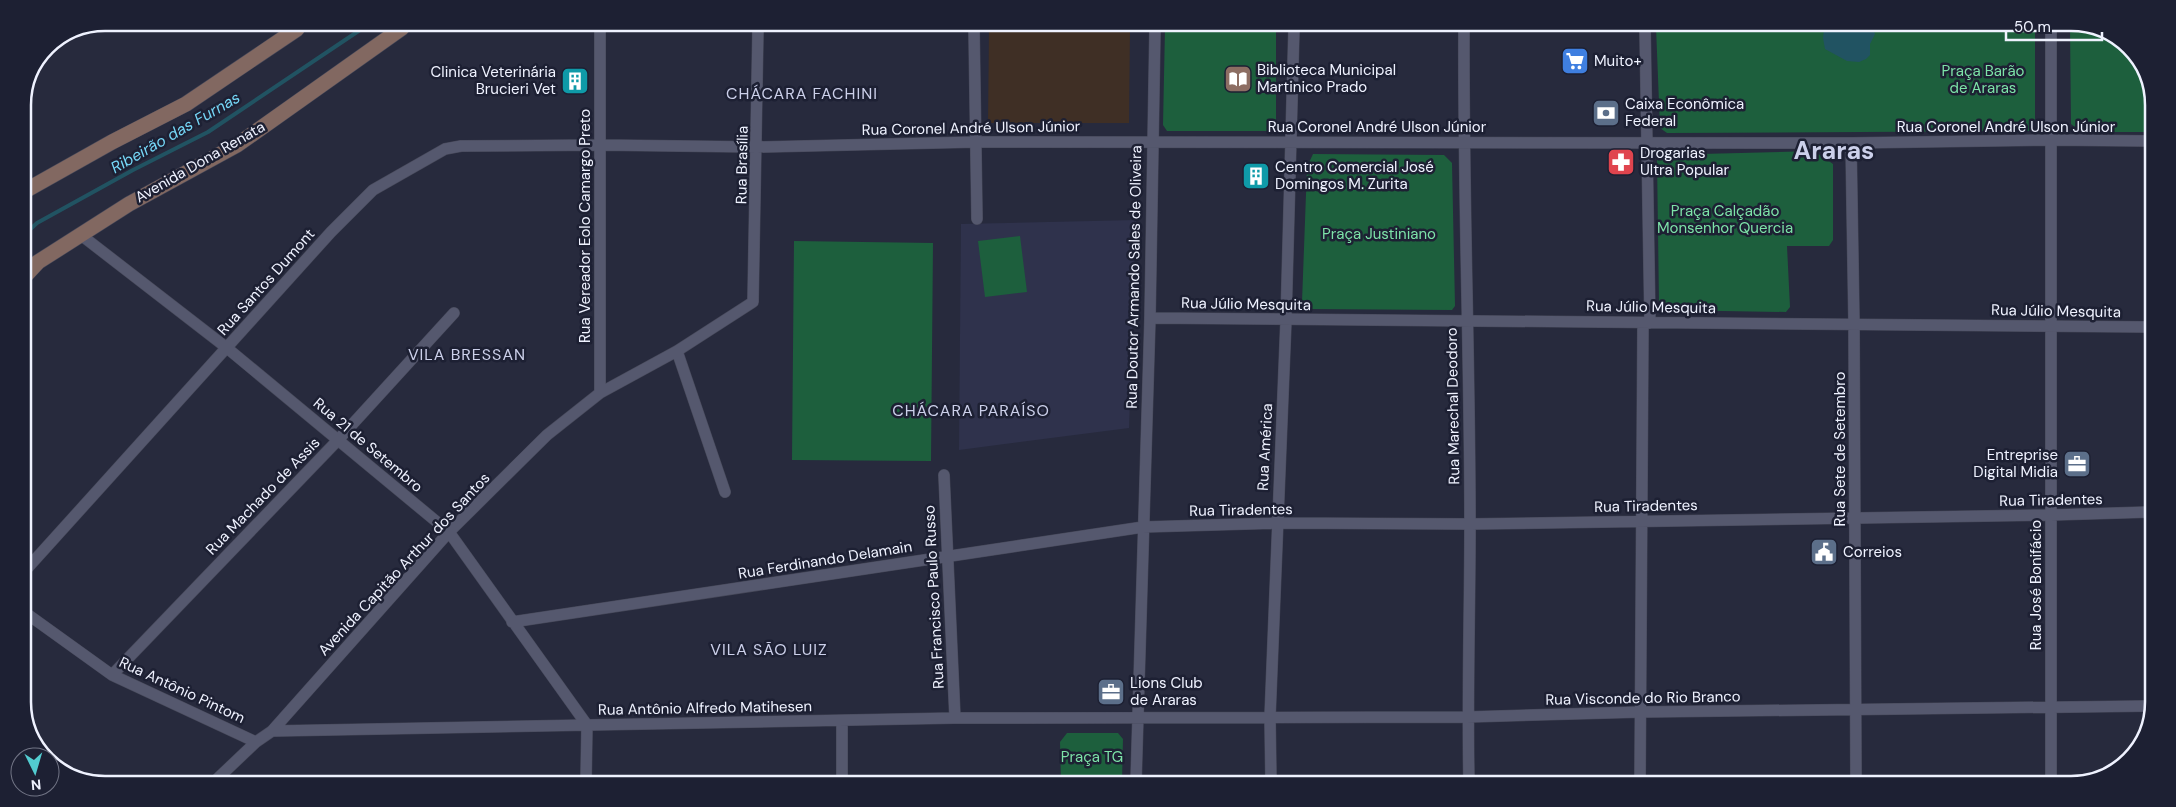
<svg xmlns="http://www.w3.org/2000/svg" width="2176" height="807" font-family="'DM Sans',sans-serif">
	<style>
		.built { fill: #2f324c }
		.medical { fill: #3f2f25 }
		.green { fill: #1d5f3d }
		.water { fill: #215362 }
		.lines { fill: none; stroke-linecap: round; stroke-linejoin: round }
		.stream { stroke: #215362; stroke-width: 4 }
		.street-casing { stroke: #464859; stroke-width: 12 }
		.secondary-casing { stroke: #464859; stroke-width: 16 }
		.street { stroke: #55586e; stroke-width: 11 }
		.secondary { stroke: #826861; stroke-width: 15 }
		.labels { text-anchor: middle; stroke-width: 5; stroke-linejoin: round; paint-order: stroke }
		.poi-label { font-size: 15px; fill: #eff2ff; stroke: #1d2033; text-anchor: start }
		.park-label { font-size: 15px; fill: #7de3a8; stroke: #1d2033 }
		.street-label { font-size: 15px; fill: #eff2ff; stroke: #1d2033 }
		.neighbourhood-label { font-size: 16px; letter-spacing: 1px; fill: #ccd0ea; stroke: #1d2033 }
		.water-label { font-size: 16px; font-style: italic; fill: #76d8f8; stroke: #1d2033 }
		.town-label { font-size: 25px; font-weight: bold; fill: #ccd0ea; stroke: #1d2033 }
		.rim { fill: none; stroke: #eff2ff; stroke-width: 2.5 }
	</style>
	<rect width="100%" height="100%" fill="#272a3d"/>
	<!-- built -->
	<path class="built" d="M1136,220L1129,428L959,450L961,224Z"/>
	<!-- medical -->
	<path class="medical" d="M989,28H1130L1129,123H988Z"/>
	<!-- green -->
	<path class="green" d="M1656,27H2035V124L2029,131L1667,133L1660,128Z
		M2070,27H2097L2136,55L2153,100V132H2081L2071,124Z
		M1165,28H1276V127L1269,131H1167L1163,125Z
		M1814,151L1833,164V240L1829,246H1787L1790,307L1786,312L1664,310L1659,303L1657,159L1661,155Z
		M1313,154L1444,155L1452,163L1455,306L1452,310L1307,309L1302,302L1307,167Z
		M1020,236L1027,292L985,297L978,241Z
		M794,241L933,243L931,461L792,460Z
		M1067,733H1118L1123,739L1122,782H1061L1060,742Z"/>
	<!-- water -->
	<path class="water" d="M1831,27H1843L1848,31L1856,27H1872L1875,34L1870,44V55L1866,59L1859,62L1847,61L1825,49L1823,38L1824,30Z"/>
	<g class="lines">
		<!-- stream -->
		<path class="stream" d="M23,236L37,223L133,170L208,132L363,28"/>
		<!-- street casing -->
		<g class="street-casing">
			<path id="street" d="M1645,27L1650,323
				M2051,27V784
				M600,28V393
				M974,28L977,219
				M1464,28C1463,193 1470,359 1470,525C1470,611 1467,697 1469,783
				M1851,143L1854,324L1856,784
				M81,235L227,348L449,532L587,725L586,781
				M1150,318L2152,327
				M677,351L725,492
				M944,475L955,718
				M23,573L331,232L373,190L445,149L461,146L600,145L757,147L976,142L1851,143L2051,140L2153,141
				M23,611L112,675L256,742
				M512,622L1143,527L1277,523L1470,524L2051,515L2150,512
				M112,675L338,440L454,313
				M842,721V782
				M272,731L955,718L1467,717L1641,712L2149,706
				M216,780L256,742L272,731L449,532L547,435L600,393L677,351L753,302L758,28
				M1136,782L1150,318L1155,28
				M1271,783L1270,717L1286,320L1294,28
				M1640,784L1643,323"/>
		</g>
		<!-- secondary casing -->
		<g class="secondary-casing">
			<path id="secondary" d="M23,192L112,142L186,104L297,29
				M23,278L38,262L129,204L237,145L402,28"/>
		</g>
		<!-- street -->
		<use href="#street" class="street"/>
		<!-- secondary -->
		<use href="#secondary" class="secondary"/>
	</g>
	<!-- icons -->
	<defs>
		<g id="supermarket-square" transform="scale(1.4375)"><rect x="-9" y="-9" width="18" height="18" rx="4" fill="#3f7fe0" stroke="#1d2033"/><path d="M-6-5.5h2.5l.6 2H6L4.5 2H-2.5L-4.4-4H-6ZM-1.5 3.2a1.3 1.3 0 1 0 .1 0ZM3 3.2a1.3 1.3 0 1 0 .1 0Z" fill="#fff"/></g>
		<g id="library-square" transform="scale(1.4375)"><rect x="-9" y="-9" width="18" height="18" rx="4" fill="#8d6e63" stroke="#1d2033"/><path d="M-6-4Q-3-5.5-.7-3.5V5Q-3 3-6 4ZM6-4Q3-5.5 .7-3.5V5Q3 3 6 4Z" fill="#fff"/></g>
		<g id="building-square" transform="scale(1.4375)"><rect x="-9" y="-9" width="18" height="18" rx="4" fill="#0f9aa8" stroke="#1d2033"/><path d="M-4-6H4V6H1V3H-1V6H-4ZM-2.5-4.3h1.7v1.8h-1.7ZM.8-4.3h1.7v1.8H.8ZM-2.5-1h1.7V.8h-1.7ZM.8-1h1.7V.8H.8Z" fill="#fff"/></g>
		<g id="bank-square" transform="scale(1.4375)"><rect x="-9" y="-9" width="18" height="18" rx="4" fill="#5c6f8a" stroke="#1d2033"/><path d="M-6-4H6V4H-6ZM0-2.3a2.3 2.3 0 1 0 0 4.6a2.3 2.3 0 1 0 0-4.6Z" fill="#fff"/></g>
		<g id="pharmacy-square" transform="scale(1.4375)"><rect x="-9" y="-9" width="18" height="18" rx="4" fill="#e0444e" stroke="#1d2033"/><path d="M-2-6h4v4h4v4h-4v4h-4v-4h-4v-4h4Z" fill="#fff"/></g>
		<g id="office-square" transform="scale(1.4375)"><rect x="-9" y="-9" width="18" height="18" rx="4" fill="#5c6f8a" stroke="#1d2033"/><path d="M-6-3h4V-5.5h4V-3h4V5H-6ZM-1-4.5V-3h2v-1.5ZM-6 0V1H6V0Z" fill="#fff"/></g>
		<g id="civic-square" transform="scale(1.4375)"><rect x="-9" y="-9" width="18" height="18" rx="4" fill="#5c6f8a" stroke="#1d2033"/><path d="M-.6-6.5H3V-4.5H.6V-3L4-1V1h2V6H-6V1h2V-1L-.6-3ZM-1.2 2.5V6h2.4V2.5Z" fill="#fff"/></g>
	</defs>
	<g fill-rule="evenodd">
		<use href="#supermarket-square" x="1575" y="61"/>
		<use href="#library-square" x="1238" y="79"/>
		<use href="#building-square" x="575" y="81"/>
		<use href="#bank-square" x="1606" y="113"/>
		<use href="#pharmacy-square" x="1621" y="162"/>
		<use href="#building-square" x="1256" y="176"/>
		<use href="#office-square" x="2077" y="464"/>
		<use href="#civic-square" x="1824" y="552"/>
		<use href="#office-square" x="1111" y="692"/>
	</g>
	<g class="labels">
		<!-- poi labels -->
		<g class="poi-label">
			<text x="1594" y="66">Muito+</text>
			<text x="1257" y="75">Biblioteca Municipal<tspan x="1257" dy="17">Martinico Prado</tspan></text>
			<text x="556" y="77" text-anchor="end">Clinica Veterinária<tspan x="556" dy="17">Brucieri Vet</tspan></text>
			<text x="1625" y="109">Caixa Econômica<tspan x="1625" dy="17">Federal</tspan></text>
			<text x="1640" y="158">Drogarias<tspan x="1640" dy="17">Ultra Popular</tspan></text>
			<text x="1275" y="172">Centro Comercial José<tspan x="1275" dy="17">Domingos M. Zurita</tspan></text>
			<text x="2058" y="460" text-anchor="end">Entreprise<tspan x="2058" dy="17">Digital Midia</tspan></text>
			<text x="1843" y="557">Correios</text>
			<text x="1130" y="688">Lions Club<tspan x="1130" dy="17">de Araras</tspan></text>
		</g>
		<!-- park labels -->
		<g class="park-label">
			<text x="1983" y="76">Praça Barão<tspan x="1983" dy="17">de Araras</tspan></text>
			<text x="1725" y="216">Praça Calçadão<tspan x="1725" dy="17">Monsenhor Quercia</tspan></text>
			<text x="1379" y="239">Praça Justiniano</text>
			<text x="1092" y="762">Praça TG</text>
		</g>
		<!-- street labels -->
		<g class="street-label">
			<text x="1377" y="132">Rua Coronel André Ulson Júnior</text>
			<text x="2006" y="132">Rua Coronel André Ulson Júnior</text>
			<text transform="translate(971 128) rotate(-1)" y="5">Rua Coronel André Ulson Júnior</text>
			<text transform="translate(200 162) rotate(-30)" y="5">Avenida Dona Renata</text>
			<text transform="translate(742 165) rotate(-89)" y="5">Rua Brasília</text>
			<text transform="translate(585 226) rotate(-90)" y="5">Rua Vereador Eolo Camargo Preto</text>
			<text transform="translate(1134 277) rotate(-89)" y="5">Rua Doutor Armando Sales de Oliveira</text>
			<text transform="translate(266 282) rotate(-48)" y="5">Rua Santos Dumont</text>
			<text transform="translate(1246 304) rotate(1)" y="5">Rua Júlio Mesquita</text>
			<text transform="translate(1651 307) rotate(1)" y="5">Rua Júlio Mesquita</text>
			<text transform="translate(2056 311) rotate(1)" y="5">Rua Júlio Mesquita</text>
			<text transform="translate(1453 406) rotate(-91)" y="5">Rua Marechal Deodoro</text>
			<text transform="translate(368 445) rotate(40)" y="5">Rua 21 de Setembro</text>
			<text transform="translate(1265 447) rotate(-87)" y="5">Rua América</text>
			<text transform="translate(1840 449) rotate(-90)" y="5">Rua Sete de Setembro</text>
			<text transform="translate(263 496) rotate(-46)" y="5">Rua Machado de Assis</text>
			<text transform="translate(2051 500) rotate(-1)" y="5">Rua Tiradentes</text>
			<text transform="translate(1646 506) rotate(-1)" y="5">Rua Tiradentes</text>
			<text transform="translate(1241 510) rotate(-1)" y="5">Rua Tiradentes</text>
			<text transform="translate(825 560) rotate(-9)" y="5">Rua Ferdinando Delamain</text>
			<text transform="translate(404 564) rotate(-47)" y="5">Avenida Capitão Arthur dos Santos</text>
			<text transform="translate(2036 585) rotate(-90)" y="5">Rua José Bonifácio</text>
			<text transform="translate(934 597) rotate(-93)" y="5">Rua Francisco Paulo Russo</text>
			<text transform="translate(182 690) rotate(25)" y="5">Rua Antônio Pintom</text>
			<text transform="translate(1643 698) rotate(-1)" y="5">Rua Visconde do Rio Branco</text>
			<text transform="translate(705 708) rotate(-1)" y="5">Rua Antônio Alfredo Matihesen</text>
		</g>
		<!-- neighbourhood labels -->
		<g class="neighbourhood-label">
			<text x="802" y="99">CHÁCARA FACHINI</text>
			<text x="467" y="360">VILA BRESSAN</text>
			<text x="971" y="416">CHÁCARA PARAÍSO</text>
			<text x="769" y="655">VILA SÃO LUIZ</text>
		</g>
		<!-- water labels -->
		<g class="water-label">
			<text transform="translate(175 132) rotate(-30)" y="6">Ribeirão das Furnas</text>
		</g>
		<!-- town labels -->
		<g class="town-label">
			<text x="1834" y="159">Araras</text>
		</g>
	</g>
	<!-- crop -->
	<path d="M0 0H2176V807H0ZM105 31H2071A74 74 0 0 1 2145 105V702A74 74 0 0 1 2071 776H105A74 74 0 0 1 31 702V105A74 74 0 0 1 105 31Z" fill="#1d2033" fill-rule="evenodd"/>
	<path class="rim" d="M105 31H2071A74 74 0 0 1 2145 105V702A74 74 0 0 1 2071 776H105A74 74 0 0 1 31 702V105A74 74 0 0 1 105 31Z"/>
	<!-- north arrow -->
	<g transform="translate(35 772) rotate(175)"><circle r="24" fill="#1d2033" stroke="#717485"/>
	<path d="M0-4L9 19L0 12L-9 19Z" fill="#52ccd0"/>
	<text y="-8" font-size="14" font-weight="bold" text-anchor="middle" fill="#eff2ff">N</text>
	</g>
	<!-- scale -->
	<path d="M2006 32v8h96v-8" fill="none" stroke="#eff2ff" stroke-width="2.5"/>
	<text x="2014" y="32" font-size="15" fill="#eff2ff" stroke="#1d2033" stroke-width="4" paint-order="stroke">50 m</text>
</svg>
